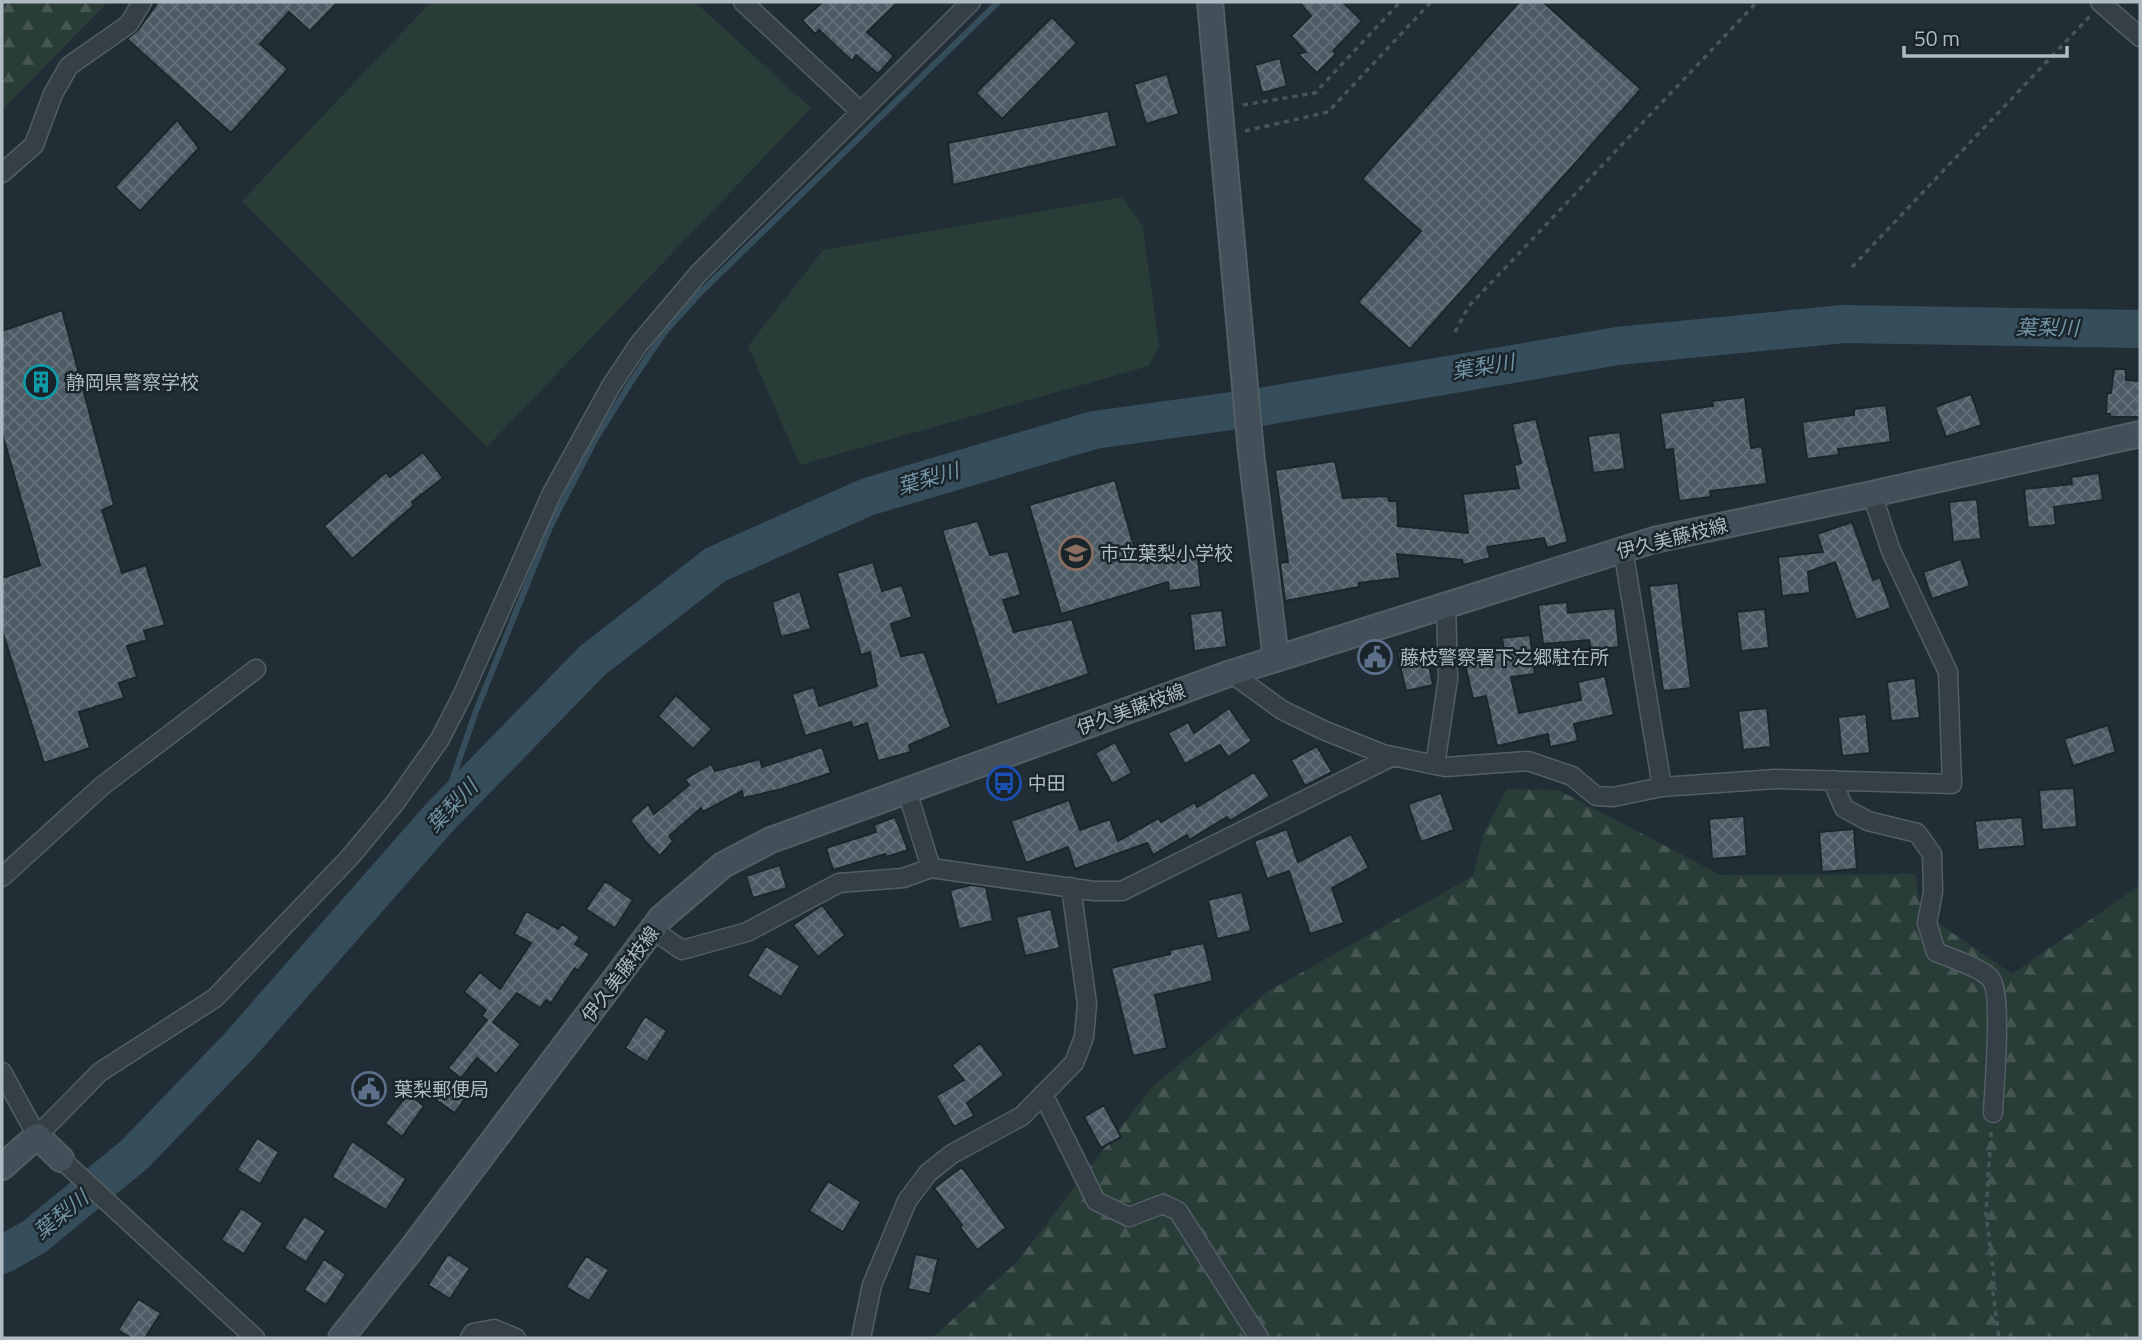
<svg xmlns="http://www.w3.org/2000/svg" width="2142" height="1340" font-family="'Titillium Web','Noto Sans JP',sans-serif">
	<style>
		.forest { fill: url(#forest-firs) }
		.garden { fill: #283c38 }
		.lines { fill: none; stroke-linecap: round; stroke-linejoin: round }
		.stream { stroke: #364e5b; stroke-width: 6 }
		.river { stroke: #364e5b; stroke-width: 38 }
		.building { fill: url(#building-cross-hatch); stroke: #1c272d; stroke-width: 2 }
		.street-casing { stroke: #525e64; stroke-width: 21 }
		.secondary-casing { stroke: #525e64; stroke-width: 28 }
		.path { stroke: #455856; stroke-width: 3.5; stroke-dasharray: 5 5; stroke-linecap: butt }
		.street { stroke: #354046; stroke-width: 18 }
		.secondary { stroke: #435059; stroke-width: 24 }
		.labels { text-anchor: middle; stroke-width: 5; stroke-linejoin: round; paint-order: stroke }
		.poi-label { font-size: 19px; fill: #afbbc3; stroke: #1a252b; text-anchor: start }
		.street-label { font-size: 19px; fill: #afbbc3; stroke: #1a252b }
		.water-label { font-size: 21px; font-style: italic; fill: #7293a4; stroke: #1a252b }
	</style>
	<defs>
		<pattern id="forest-firs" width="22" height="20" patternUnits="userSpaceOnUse" patternTransform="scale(1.75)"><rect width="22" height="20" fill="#283c38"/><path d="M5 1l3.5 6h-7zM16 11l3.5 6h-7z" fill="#455653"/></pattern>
		<pattern id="building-cross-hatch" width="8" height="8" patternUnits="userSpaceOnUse" patternTransform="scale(1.75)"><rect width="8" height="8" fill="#4d5b64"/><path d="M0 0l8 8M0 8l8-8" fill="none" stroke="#647179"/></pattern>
	</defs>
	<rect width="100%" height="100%" fill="#222e35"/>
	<!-- forest -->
	<path class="forest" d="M2,2H108L2,110Z
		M1507,789L1558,790L1721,875L1915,874L1921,911L2012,974L2140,885V1338H932L1017,1262L1151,1088L1267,992L1473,876L1483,834Z"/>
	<!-- garden -->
	<path class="garden" d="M431,2H695L811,108L487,447L242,201Z
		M1122,197L1143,226L1159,347L1149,366L800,465L748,346L823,250Z"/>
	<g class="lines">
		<!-- stream -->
		<path class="stream" d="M439,818L476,711L551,525L595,440L631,382L664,333L700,293L998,2"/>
		<!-- river -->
		<path class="river" d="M2,1255L34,1237L135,1154L239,1046L439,818L592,661L715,565L867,497L1094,430L1260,407L1618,346L1844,324L2140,329"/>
	</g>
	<!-- building -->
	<path class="building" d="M158,2H338L310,31L289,12L260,44L288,69L231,133L127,39L138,30Z
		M823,2H898L867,32L894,56L878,74L856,55L852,61L819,30L815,34L802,20Z
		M1299,2H1343L1362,21L1333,51L1336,54L1317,73L1298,54L1306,52L1291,36L1311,16Z
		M1519,2H1543L1641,89L1410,349L1358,302L1421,231L1362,179Z
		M1052,17L1077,43L1002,119L976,93Z
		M1280,58L1287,86L1262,93L1255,65Z
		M1167,74L1179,114L1146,124L1134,84Z
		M1108,111L1117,146L953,185L948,143Z
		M177,120L199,148L140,211L115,187Z
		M62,310L114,505L102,510L122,573L146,565L165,625L144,631L147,640L127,646L137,677L119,683L124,698L79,712L90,748L44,763L2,630V578L40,565L2,433V331Z
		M2114,369H2126V380L2140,381V417H2110V414H2106L2107,393H2111Z
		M1971,394L1982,425L1946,437L1935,407Z
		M1745,397L1751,448L1762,446L1767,484L1710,491L1711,497L1679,501L1673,449L1665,450L1660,413L1713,406L1712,401Z
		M1886,405L1891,442L1838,449L1839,455L1807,459L1802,422L1854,415V409Z
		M1536,419L1568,542L1547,548L1544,538L1487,547L1490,558L1463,565L1462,560L1397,554L1400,578L1359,583V587L1285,601L1280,563L1288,562L1275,470L1335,461L1343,498L1388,496L1389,501H1397L1398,526L1468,533L1463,494L1519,488L1514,465L1521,463L1512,424Z
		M1620,432L1625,469L1593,473L1588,436Z
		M423,452L443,478L412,502L414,505L352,559L324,526L386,472L390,477Z
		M2099,473L2103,500L2054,507L2056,525L2028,528L2024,489L2072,484L2071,477Z
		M1115,480L1137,557L1197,549L1201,587L1169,591L1168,582L1061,614L1029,505Z
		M1977,499L1981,539L1953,542L1949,502Z
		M978,521L990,555L1008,551L1021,595L1003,600L1014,632L1072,619L1089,674L997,705L942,530Z
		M1852,522L1873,580L1880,577L1891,608L1856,620L1835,562L1808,572L1810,593L1782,596L1778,557L1823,552L1817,534Z
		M1961,559L1970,586L1932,599L1923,572Z
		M873,562L882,591L902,585L912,617L891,624L901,656L924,652L951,727L909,745L911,752L878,761L867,723L853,728L851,722L805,736L792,694L814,687L819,706L877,686L870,652L861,655L837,573Z
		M1678,583L1691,688L1663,691L1649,586Z
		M800,591L811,629L781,637L772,602Z
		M1567,602L1568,613L1615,608L1619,647L1591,650L1589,640L1543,644L1538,605Z
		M1765,609L1769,648L1741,651L1737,612Z
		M1222,610L1227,647L1194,651L1190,614Z
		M1530,635L1535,674L1511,677L1519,713L1581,700L1578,682L1605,676L1614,715L1574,724L1578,741L1550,747L1548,734L1497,746L1486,696L1473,699L1464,660L1504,651L1502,638Z
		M1425,646L1433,685L1406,691L1397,652Z
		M1915,678L1920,718L1891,721L1887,682Z
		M676,695L712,729L693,749L658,716Z
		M1229,708L1252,741L1228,757L1220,745L1185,764L1168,733L1188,722L1194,733Z
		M1767,708L1771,747L1743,750L1738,711Z
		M1866,714L1870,753L1842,756L1838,717Z
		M2108,725L2116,752L2073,766L2064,739Z
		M1115,742L1132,773L1112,784L1095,753Z
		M1317,746L1332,772L1305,786L1291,760Z
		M822,747L831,773L782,789L743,798L742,791L703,812L701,808L669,836L673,841L660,856L646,842L630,820L648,804L654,814L689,785L685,779L711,764L715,771L760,759L762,767Z
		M1254,772L1270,796L1230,821L1227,817L1189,840L1187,835L1153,855L1147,843L1075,869L1068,847L1026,863L1011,821L1069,800L1080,830L1110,819L1118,841L1159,818L1161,822L1195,802L1197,807Z
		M2074,788L2077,827L2042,830L2039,790Z
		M1441,793L1454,830L1421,842L1408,804Z
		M1744,816L1747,856L1712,859L1709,819Z
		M895,817L908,850L886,857L885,854L833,870L826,848L876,832L874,825Z
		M2022,817L2025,846L1978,850L1975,821Z
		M1287,829L1298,862L1351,834L1369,868L1332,888L1344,923L1310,934L1289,871L1267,879L1254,841Z
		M1854,829L1857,869L1822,872L1819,832Z
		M780,865L787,888L753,898L746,876Z
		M605,881L633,900L615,928L586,909Z
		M971,885L986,887L993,921L959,929L950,890Z
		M1242,892L1251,931L1217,939L1208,900Z
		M822,905L845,935L818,957L793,925Z
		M1051,909L1060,948L1025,956L1016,917Z
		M526,911L558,929L562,924L580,937L575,944L590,954L578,971L575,968L551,1003L546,1000L540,1008L517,993L493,1022L521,1044L496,1074L477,1058L461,1078L448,1068L487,1020L482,1016L486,1010L464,992L480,972L500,989L531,943L514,934Z
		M1204,943L1213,981L1155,995L1167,1048L1133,1056L1111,968L1170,954V950Z
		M766,946L800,966L781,997L747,976Z
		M645,1016L667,1031L647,1062L625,1048Z
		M980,1043L1004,1075L967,1103L974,1116L954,1127L936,1096L964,1080L952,1065Z
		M448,1083L467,1096L455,1113L436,1100Z
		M408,1094L424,1106L402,1137L385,1123Z
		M1104,1105L1121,1137L1101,1148L1084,1117Z
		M257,1138L279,1152L260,1184L237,1170Z
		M352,1141L406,1179L386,1210L332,1177Z
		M962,1167L1006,1228L977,1250L960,1227L962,1225L934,1188Z
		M828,1181L861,1202L843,1232L809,1211Z
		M241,1208L263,1223L244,1254L221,1240Z
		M304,1216L326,1231L306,1262L284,1248Z
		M448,1254L470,1268L450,1299L428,1285Z
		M915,1254L938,1259L930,1294L908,1289Z
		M586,1256L609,1270L589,1301L566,1287Z
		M324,1259L346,1274L326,1305L304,1290Z
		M138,1299L161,1313L145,1338H131L118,1330Z"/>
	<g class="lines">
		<!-- street casing -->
		<g class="street-casing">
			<path id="street" d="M743,2L861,112
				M2100,2L2140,37
				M2,173L34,145L53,94L69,66L129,24L142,2
				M1623,549L1662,787
				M1231,673L1282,710L1323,730L1383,754L1445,767L1528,761L1572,776L1596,796L1613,797L1662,787L1775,779L1952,784L1948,672L1891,551L1872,494
				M1435,765L1448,679L1446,604
				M1832,780L1844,808L1868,821L1917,833L1932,854L1933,892L1927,923L1936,952C1950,958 1980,967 1990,978C2003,991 1994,1090 1993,1113
				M907,791L931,868L1094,891H1122L1393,756
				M2,877L102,786L256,669
				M653,930L682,950L747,932L839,883L903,878L931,868
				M2,1072L37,1136L100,1072L215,998L350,857L395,803L440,739L463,694L552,493L611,386L639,344L699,273L971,2
				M1043,1094L1096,1201L1129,1217L1163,1204L1178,1211L1259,1338
				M61,1159L255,1338
				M470,1338L473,1333L494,1329L516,1338
				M861,1338L872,1285L907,1201L928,1173L952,1154L1022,1116L1074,1063L1084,1037L1087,1004L1071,887"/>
		</g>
		<!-- secondary casing -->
		<g class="secondary-casing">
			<path id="secondary" d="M1210,2L1251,452L1276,659
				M2,1167L37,1136L61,1159
				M341,1338L410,1251L661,918L723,865L771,840L1231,673L1654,540L1872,494L2140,434"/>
		</g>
		<!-- path -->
		<path class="path" d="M1243,105L1315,93L1400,2
			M1245,131L1328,112L1431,2
			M1852,267L2090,16
			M1455,332L1469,306L1757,2
			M1991,1132L1986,1213L1994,1278L1993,1293L1999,1338"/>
		<!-- street -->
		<use href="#street" class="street"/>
		<!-- secondary -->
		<use href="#secondary" class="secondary"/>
	</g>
	<!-- icons -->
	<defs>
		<g id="building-ring" transform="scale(1.75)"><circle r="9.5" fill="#1a252b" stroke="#0f9aa8" stroke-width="1.5"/><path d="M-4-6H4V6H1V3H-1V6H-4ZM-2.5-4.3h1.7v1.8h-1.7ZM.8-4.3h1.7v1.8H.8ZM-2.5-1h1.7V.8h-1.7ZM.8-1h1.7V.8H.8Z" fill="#0f9aa8"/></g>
		<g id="school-ring" transform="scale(1.75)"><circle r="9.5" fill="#1a252b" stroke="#8d6e63" stroke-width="1.5"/><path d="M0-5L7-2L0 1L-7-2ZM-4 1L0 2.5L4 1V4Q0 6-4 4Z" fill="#8d6e63"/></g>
		<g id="civic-ring" transform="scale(1.75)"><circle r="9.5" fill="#1a252b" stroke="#5c6f8a" stroke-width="1.5"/><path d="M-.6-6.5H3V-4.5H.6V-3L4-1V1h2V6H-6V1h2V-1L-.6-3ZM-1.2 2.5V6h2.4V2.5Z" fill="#5c6f8a"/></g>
		<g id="bus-ring" transform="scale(1.75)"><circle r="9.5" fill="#1a252b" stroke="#1a4fb4" stroke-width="1.5"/><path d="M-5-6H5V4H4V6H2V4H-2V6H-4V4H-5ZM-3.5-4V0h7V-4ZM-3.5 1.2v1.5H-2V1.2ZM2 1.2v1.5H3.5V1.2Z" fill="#1a4fb4"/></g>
	</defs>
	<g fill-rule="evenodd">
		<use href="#building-ring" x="41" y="382"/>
		<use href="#school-ring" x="1076" y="553"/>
		<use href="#civic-ring" x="1375" y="657"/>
		<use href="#bus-ring" x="1004" y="783"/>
		<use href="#civic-ring" x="369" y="1089"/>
	</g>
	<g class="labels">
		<!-- poi labels -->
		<g class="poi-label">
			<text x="66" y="389">静岡県警察学校</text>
			<text x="1100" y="560">市立葉梨小学校</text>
			<text x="1400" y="664">藤枝警察署下之郷駐在所</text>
			<text x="1028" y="790">中田</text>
			<text x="394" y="1096">葉梨郵便局</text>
		</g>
		<!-- street labels -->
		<g class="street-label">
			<text transform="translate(1672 538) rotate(-14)" y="7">伊久美藤枝線</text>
			<text transform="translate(1131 709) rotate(-20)" y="7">伊久美藤枝線</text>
			<text transform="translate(620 974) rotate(-53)" y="7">伊久美藤枝線</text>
		</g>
		<!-- water labels -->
		<g class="water-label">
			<text transform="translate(2047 328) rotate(1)" y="7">葉梨川</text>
			<text transform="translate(1483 367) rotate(-9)" y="7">葉梨川</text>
			<text transform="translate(928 479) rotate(-16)" y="7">葉梨川</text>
			<text transform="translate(452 806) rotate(-46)" y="7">葉梨川</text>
			<text transform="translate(61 1215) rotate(-39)" y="7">葉梨川</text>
		</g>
	</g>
	<!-- border -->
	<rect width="2142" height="1340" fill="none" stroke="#afbbc3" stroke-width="7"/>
	<!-- scale -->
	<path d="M1904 46v10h163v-10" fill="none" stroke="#afbbc3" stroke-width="3.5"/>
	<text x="1914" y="46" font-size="21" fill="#afbbc3" stroke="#1a252b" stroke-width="5" paint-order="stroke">50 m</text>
</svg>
